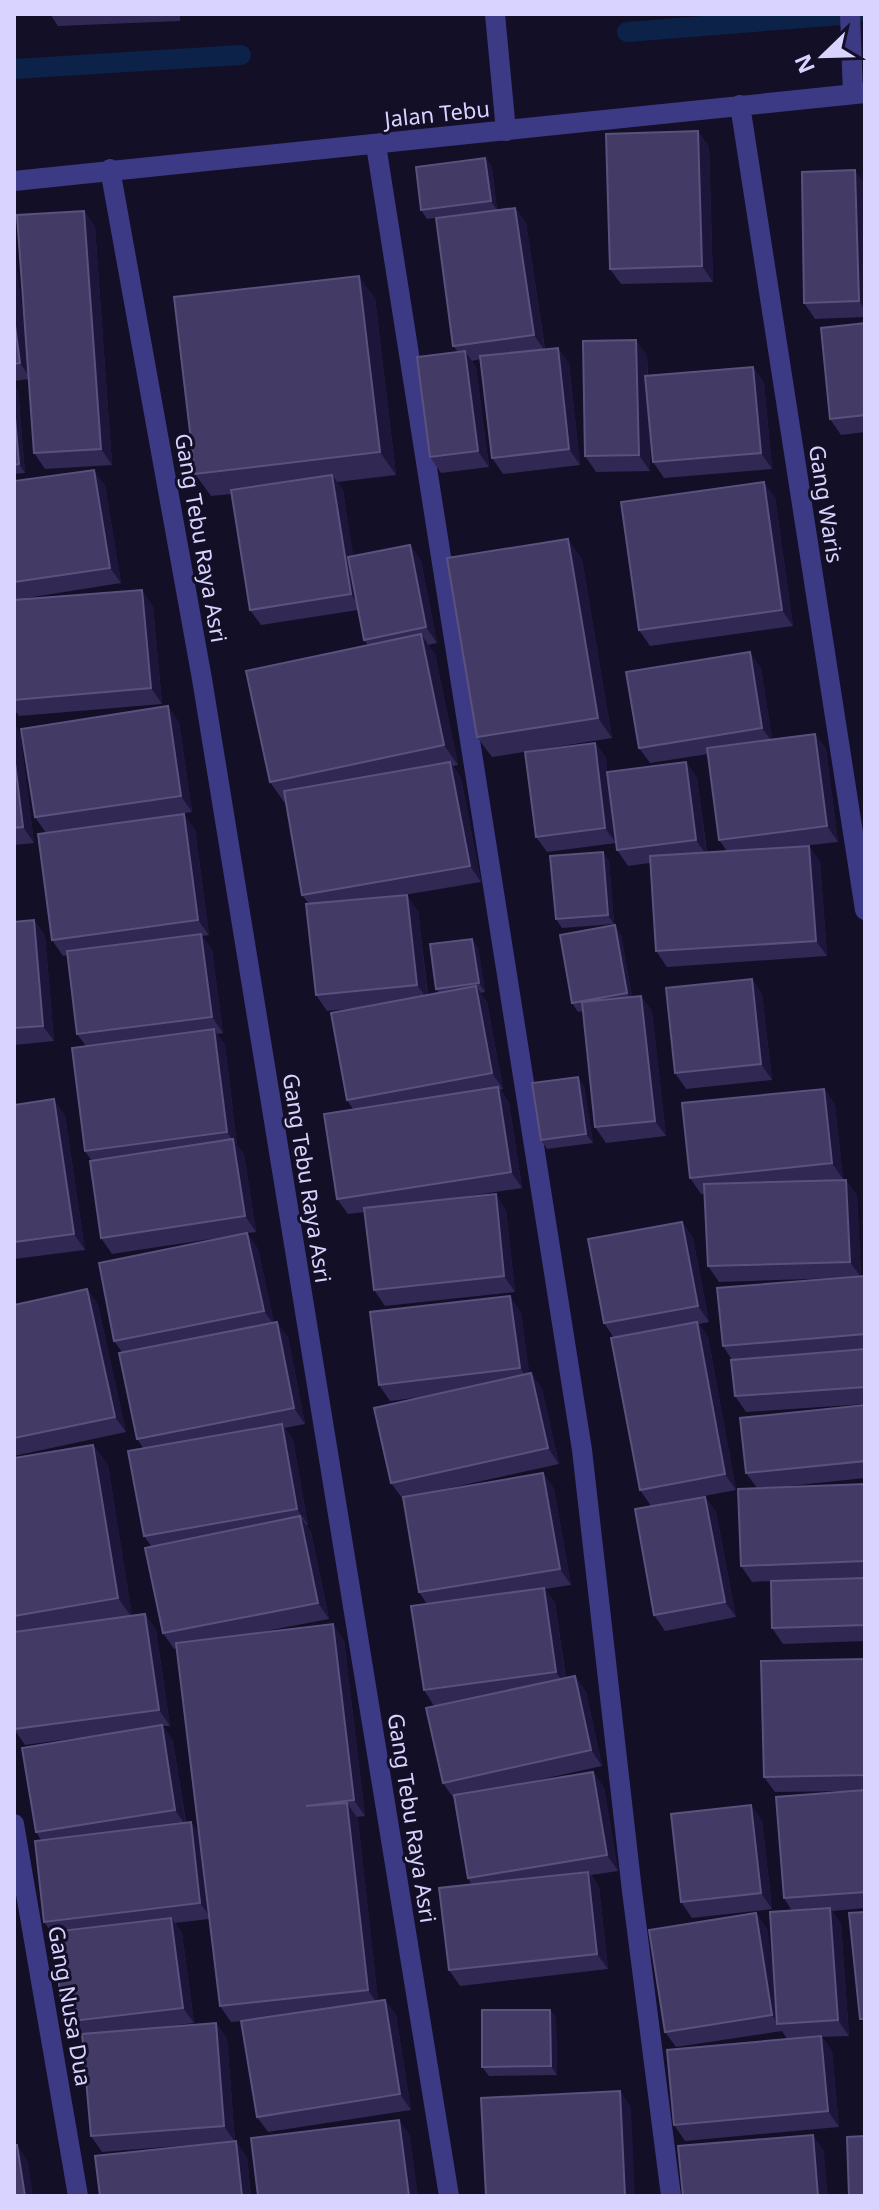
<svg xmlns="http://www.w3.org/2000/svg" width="879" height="2210" font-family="'Noto Sans',sans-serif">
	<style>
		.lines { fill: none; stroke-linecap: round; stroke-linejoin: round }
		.stream { stroke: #0c2248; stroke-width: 20 }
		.street { stroke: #3d3a85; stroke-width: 20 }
		.wall { fill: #312854 }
		.shaded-wall { fill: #1d163a }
		.building { fill: #433a66; stroke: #5a527e; stroke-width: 2 }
		.labels { text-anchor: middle; stroke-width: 6; stroke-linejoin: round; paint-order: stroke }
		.street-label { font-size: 22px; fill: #d9d4ff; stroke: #130f26 }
	</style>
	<rect width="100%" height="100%" fill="#130f26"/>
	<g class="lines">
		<!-- stream -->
		<path class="stream" d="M627,32L855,14
			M14,69L241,55"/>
		<!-- street -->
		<path class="street" d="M495,14L506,131
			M850,14L853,94
			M740,105L865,910
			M376,145L582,1450L632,1891L671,2196
			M110,169L202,679L449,2196
			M14,181L865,93
			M14,1824L78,2196"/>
	</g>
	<!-- wall -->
	<path class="wall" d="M50,14H180V21L58,26Z
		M698,131L709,147L713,282L621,284L610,269Z
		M485,158L492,167L497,210L515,208L526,223L545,349L569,363L580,465L503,474L492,458L480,359L472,361L476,367L489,467L441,473L430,457L458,352L453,346L436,218L427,219L421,210Z
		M865,184V317L815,319L804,303Z
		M84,211L95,227L112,465L45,469L34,453L29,379L14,381V248L27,349Z
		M375,298L396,475L337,482L343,490L353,556L410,545L421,561L437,643L428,645L435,654L458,765L453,766L461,778L481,882L404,895L418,911L428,995L439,993L436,989L478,947L485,992L480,993L487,1002L503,1089H500L509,1103L522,1188L443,1200L506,1210L515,1292L385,1306L374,1290L365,1212L348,1214L337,1199L353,1109L347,1100L360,1008L327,1011L316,995L309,904L302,895L286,802H284L270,782L368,645L364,640L358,610L261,625L250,610L232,494L211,496L195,474Z
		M865,323V432L841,435L830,419Z
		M647,355L648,376L753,367L764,383L772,469L664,478L653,462L649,419L650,471L596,472L585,456Z
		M14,385L18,391L25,473L14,474Z
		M14,481L105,485L121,583L14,600Z
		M775,497L793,626L650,646L639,630Z
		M582,559L612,738L492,757L477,737Z
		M14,600L153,606L162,704L19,716L14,709Z
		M761,668L772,739L815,734L826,749L838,842L803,846H809L820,862L827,956L667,967L656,951L650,863L628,866L617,850L616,843L547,852L536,837L595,743L606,758L607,772L686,762L697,778L707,853L727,851L719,840L708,754L650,763L639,748Z
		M179,722L192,812L54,832L195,829L209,935L202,936L212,950L223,1033L217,1034L225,1045L237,1145L244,1155L256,1232L247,1233L258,1249L274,1322L288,1337L305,1424L285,1428L293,1440L308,1525H306L311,1532L329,1619L250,1634L344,1640L365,1816L357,1817L358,1819L378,2001L385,2000L396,2015L411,2110L268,2132L257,2117L245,2021L231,2022L220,2006L209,1919L175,1923L182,1933L194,2023L154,2028L216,2023L227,2039L235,2141L247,2157L251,2196H100L217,2143L102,2152L91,2136L83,2037L75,2038L64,2022L52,1933L44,1922L41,1840L36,1832L106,1734L25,1745L14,1729V1458L93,1445L108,1465L132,1616L145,1614L156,1630L170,1726H163L173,1741L186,1823L191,1822L199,1834L177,1648L174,1649L163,1633L151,1546L144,1536V1449L137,1439L122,1352L114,1341L244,1234L112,1254L101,1238L91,1160L85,1151L86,1046L77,1034L68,955L63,956L52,940L46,833L35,817Z
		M14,724L20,733L34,843L14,845Z
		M603,852L609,861L614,924L562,928L556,919Z
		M34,920L45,936L54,1041L14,1045V922Z
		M621,934L632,997L641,996L652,1012L666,1136L606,1143L595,1127L583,1011L578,1012L572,1003Z
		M752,979L762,994L772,1080L686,1089L675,1073Z
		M584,1086L593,1143L547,1149L541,1140Z
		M824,1089L835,1105L843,1179L830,1180H846L857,1196L861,1276H865V1404L746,1412L735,1396L732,1360L723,1346L839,1278L719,1282L708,1266L705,1194H701L690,1178Z
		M14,1105L65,1115L85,1250L14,1259Z
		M682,1222L693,1238L709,1322L699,1324L708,1337L736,1490L651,1506L640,1490L614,1338L604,1323Z
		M87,1289L98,1305L126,1432L14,1456V1305Z
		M521,1312L529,1374L531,1373L542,1389L559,1464L432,1492L543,1473L554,1489L571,1585L545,1589L555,1603L566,1678L575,1676L586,1692L602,1766L520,1784L593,1772L604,1788L618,1871L591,1875L599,1887L608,1969L460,1986L449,1970L472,1885L468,1878L454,1799L443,1783L434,1706L424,1690L427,1604L419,1592L403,1498H402L391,1483L421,1397L390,1401L379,1385Z
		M865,1405V1478L770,1488L865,1484V1641L783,1644L772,1628L771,1581L752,1582L741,1566L757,1488L746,1473Z
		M705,1497L716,1512L736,1617L665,1631L654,1615Z
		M865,1659V1908L832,1911L841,1924L849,2036L822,2037L832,2051L839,2127L685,2141L674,2125L787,2039L782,2031L676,2047L665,2032L756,1913L767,1929L773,1970L792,1911L784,1898L852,1791L775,1792L764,1777Z
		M762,1820L772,1909L692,1918L681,1902Z
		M550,2010L556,2018L557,2075L489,2076L482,2067Z"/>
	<!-- shaded-wall -->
	<path class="shaded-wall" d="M698,131L709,147L713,282L702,266Z
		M485,158L492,167L497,210L491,201Z
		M855,170L865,184V310L859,301Z
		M515,208L526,223L545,351L534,335Z
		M84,211L95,227L112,465L101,449Z
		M14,248L31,379L20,363L14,318Z
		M359,276L375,298L396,475L380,452Z
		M636,340L647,355L650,471L639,455Z
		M558,348L569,363L580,465L569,449Z
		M465,351L476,367L489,467L478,451Z
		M753,367L764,383L772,469L761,453Z
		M14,385L18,391L25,473L19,464L14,406Z
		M94,470L105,485L121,583L110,568Z
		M332,475L343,490L362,610L351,594Z
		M764,482L775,497L793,626L782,610Z
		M568,539L582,559L612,738L598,718Z
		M410,545L421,561L437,643L426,627Z
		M142,590L153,606L162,704L151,688Z
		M421,634L435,654L458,765L444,745Z
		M750,652L761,668L773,743L762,728Z
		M168,706L179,722L192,812L181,796Z
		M14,724L20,733L34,843L23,827L14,755Z
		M815,734L826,749L838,842L827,826Z
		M595,743L606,758L616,843L605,828Z
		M450,762L461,778L481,882L470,866Z
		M686,762L697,778L707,856L696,840Z
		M184,814L195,829L209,935L198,920Z
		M809,846L820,862L827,956L816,941Z
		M603,852L609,861L614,924L608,915Z
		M407,895L418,911L428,1000L417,985Z
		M34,920L45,936L54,1041L43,1026Z
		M615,925L621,934L633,1002L627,993Z
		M201,934L212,950L223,1033L212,1017Z
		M472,939L478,947L485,992L479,983Z
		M752,979L762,994L772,1080L761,1064Z
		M476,986L487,1002L503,1089L492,1073Z
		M641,996L652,1012L666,1136L655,1121Z
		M214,1029L225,1045L237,1145L244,1155L256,1232L245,1216L234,1142L227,1132Z
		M578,1077L584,1086L593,1143L586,1134Z
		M498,1087L509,1103L522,1188L511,1172Z
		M824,1089L835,1105L843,1179L832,1163Z
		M54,1099L65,1115L85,1250L74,1234Z
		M846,1180L857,1196L861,1277L850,1262Z
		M496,1194L506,1210L515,1292L504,1276Z
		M682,1222L693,1238L709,1322L698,1306Z
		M247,1233L258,1249L275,1326L264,1311Z
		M87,1289L98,1305L126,1432L115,1417Z
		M510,1296L521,1312L531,1384L520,1368Z
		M277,1322L288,1337L305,1424L294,1408Z
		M697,1322L708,1337L736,1490L725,1474Z
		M531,1373L542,1389L559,1464L548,1448Z
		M282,1424L293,1440L308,1525L297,1509Z
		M93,1445L108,1465L133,1619L118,1598Z
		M543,1473L554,1489L571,1585L560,1569Z
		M705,1497L716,1512L736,1617L725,1602Z
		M300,1516L311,1532L329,1619L318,1603Z
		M544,1588L555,1603L567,1688L556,1672Z
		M145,1614L156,1630L170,1726L159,1710Z
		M333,1624L344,1640L365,1816L354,1800Z
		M575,1676L586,1692L602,1766L591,1750Z
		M162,1725L173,1741L186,1826L175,1810Z
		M593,1772L604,1788L618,1871L607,1855Z
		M347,1803L358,1819L379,2006L368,1990Z
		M751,1805L762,1820L772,1909L761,1893Z
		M191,1822L202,1838L211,1918L200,1903Z
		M588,1872L599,1887L608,1969L597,1954Z
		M830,1908L841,1924L849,2036L838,2020Z
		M756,1913L767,1929L782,2023L778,2024L772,2015Z
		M171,1918L182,1933L194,2023L183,2008Z
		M385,2000L396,2015L411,2110L400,2094Z
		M550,2010L556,2018L557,2075L551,2066Z
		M216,2023L227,2039L235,2142L224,2126Z
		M821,2036L832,2051L839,2127L828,2111Z
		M620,2091L631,2107L635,2196H625Z
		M399,2120L410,2135L418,2196H409Z
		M813,2135L824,2151L828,2196H818Z
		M236,2141L247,2157L251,2196H242Z
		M17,2145L28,2161L33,2196H25Z"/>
	<!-- building -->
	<path class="building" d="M698,131L702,266L610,269L606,134Z
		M485,158L491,201L421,210L416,167Z
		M855,170L859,301L804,303L802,172Z
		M515,208L534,335L453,346L436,218Z
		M84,211L101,449L34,453L17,215Z
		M359,276L380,452L195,474L174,297Z
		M14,318L20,363L14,364Z
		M865,323V415L830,419L821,328Z
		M636,340L639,455L585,456L583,341Z
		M558,348L569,449L492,458L480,356Z
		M465,351L478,451L430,457L417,357Z
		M753,367L761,453L653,462L645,376Z
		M14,406L19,464L14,465Z
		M94,470L110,568L14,582V481Z
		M332,475L351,594L250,610L231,490Z
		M764,482L782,610L639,630L621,502Z
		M568,539L598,718L477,737L447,558Z
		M410,545L426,627L364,640L348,557Z
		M142,590L151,688L14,700V600Z
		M421,634L444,745L270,782L246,671Z
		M750,652L762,728L639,748L626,672Z
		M168,706L181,796L35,817L21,729Z
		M815,734L827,826L719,840L707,748Z
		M595,743L605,828L536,837L525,752Z
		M14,755L23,827L14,828Z
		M450,762L470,866L302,895L284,791Z
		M686,762L696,840L617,850L607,772Z
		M184,814L198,920L52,940L38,834Z
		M809,846L816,941L656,951L650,856Z
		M603,852L608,915L556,919L550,856Z
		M407,895L417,985L316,995L306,904Z
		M34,920L43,1026L14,1028V922Z
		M615,925L627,993L572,1003L560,935Z
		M201,934L212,1017L77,1034L67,951Z
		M472,939L479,983L436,989L430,944Z
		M752,979L761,1064L675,1073L666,988Z
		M476,986L492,1073L347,1100L331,1013Z
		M641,996L655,1121L595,1127L582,1002Z
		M214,1029L227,1132L85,1151L72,1048Z
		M578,1077L586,1134L541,1140L532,1083Z
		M498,1087L511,1172L337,1199L324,1114Z
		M824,1089L832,1163L690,1178L682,1103Z
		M54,1099L74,1234L14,1242V1105Z
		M233,1139L245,1216L101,1238L90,1161Z
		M846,1180L850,1262L708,1266L704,1184Z
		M496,1194L504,1276L374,1290L364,1208Z
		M682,1222L698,1306L604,1323L588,1239Z
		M247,1233L264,1311L114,1341L99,1263Z
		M865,1276V1334L723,1346L717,1288Z
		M87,1289L115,1417L14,1438V1305Z
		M510,1296L520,1368L379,1385L370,1312Z
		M277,1322L294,1408L137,1439L119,1353Z
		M697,1322L725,1474L640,1490L611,1338Z
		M865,1349V1387L735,1396L731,1360Z
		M531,1373L548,1448L391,1483L374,1408Z
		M865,1405V1461L746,1473L740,1418Z
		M282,1424L297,1509L144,1536L128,1451Z
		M93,1445L118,1598L14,1616V1458Z
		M543,1473L560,1569L419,1592L403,1497Z
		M865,1484V1561L741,1566L738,1489Z
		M705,1497L725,1602L654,1615L635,1509Z
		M300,1516L318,1603L163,1633L145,1548Z
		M865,1578V1625L772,1628L771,1581Z
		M544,1588L556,1672L424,1690L411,1606Z
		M145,1614L159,1710L14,1729V1632Z
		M333,1624L354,1800L306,1806L347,1803L368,1990L220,2006L176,1643Z
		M865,1659V1775L764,1777L761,1661Z
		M575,1676L591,1750L443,1783L426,1708Z
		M162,1725L175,1810L36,1832L22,1748Z
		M593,1772L607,1855L468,1878L454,1795Z
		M865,1790V1892L784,1898L776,1797Z
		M751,1805L761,1893L681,1902L671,1814Z
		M191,1822L200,1903L44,1922L35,1841Z
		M588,1872L597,1954L449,1970L439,1888Z
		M830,1908L838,2020L777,2024L770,1912Z
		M865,1912V2019H860L849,1913Z
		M756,1913L772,2015L665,2032L649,1930Z
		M171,1918L183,2008L64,2022L52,1932Z
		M385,2000L400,2094L257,2117L241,2021Z
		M482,2010H550L551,2066L482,2067Z
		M216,2023L224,2126L91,2136L82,2034Z
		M821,2036L828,2111L674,2125L667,2050Z
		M620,2091L625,2196H486L481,2098Z
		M399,2120L409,2196H258L251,2138Z
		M813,2135L818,2196H683L678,2146Z
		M865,2136V2196H849L847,2137Z
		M236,2141L242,2196H100L95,2156Z
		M14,2145H17L25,2196H14Z"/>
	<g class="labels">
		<!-- street labels -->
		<g class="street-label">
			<text transform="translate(437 114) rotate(-6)" y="8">Jalan Tebu</text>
			<text transform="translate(826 504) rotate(81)" y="8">Gang Waris</text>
			<text transform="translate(201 538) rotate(80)" y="8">Gang Tebu Raya Asri</text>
			<text transform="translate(307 1178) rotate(81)" y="8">Gang Tebu Raya Asri</text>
			<text transform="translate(412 1818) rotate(81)" y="8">Gang Tebu Raya Asri</text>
			<text transform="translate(70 2006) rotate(80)" y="8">Gang Nusa Dua</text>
		</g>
	</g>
	<!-- border -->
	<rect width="879" height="2210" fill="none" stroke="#d9d4ff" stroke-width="32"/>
	<!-- north arrow -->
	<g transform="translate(823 56) rotate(247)" stroke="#130f26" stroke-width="6" paint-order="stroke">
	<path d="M0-6L14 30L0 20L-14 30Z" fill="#d9d4ff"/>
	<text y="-12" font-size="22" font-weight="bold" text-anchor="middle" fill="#d9d4ff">N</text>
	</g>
</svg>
